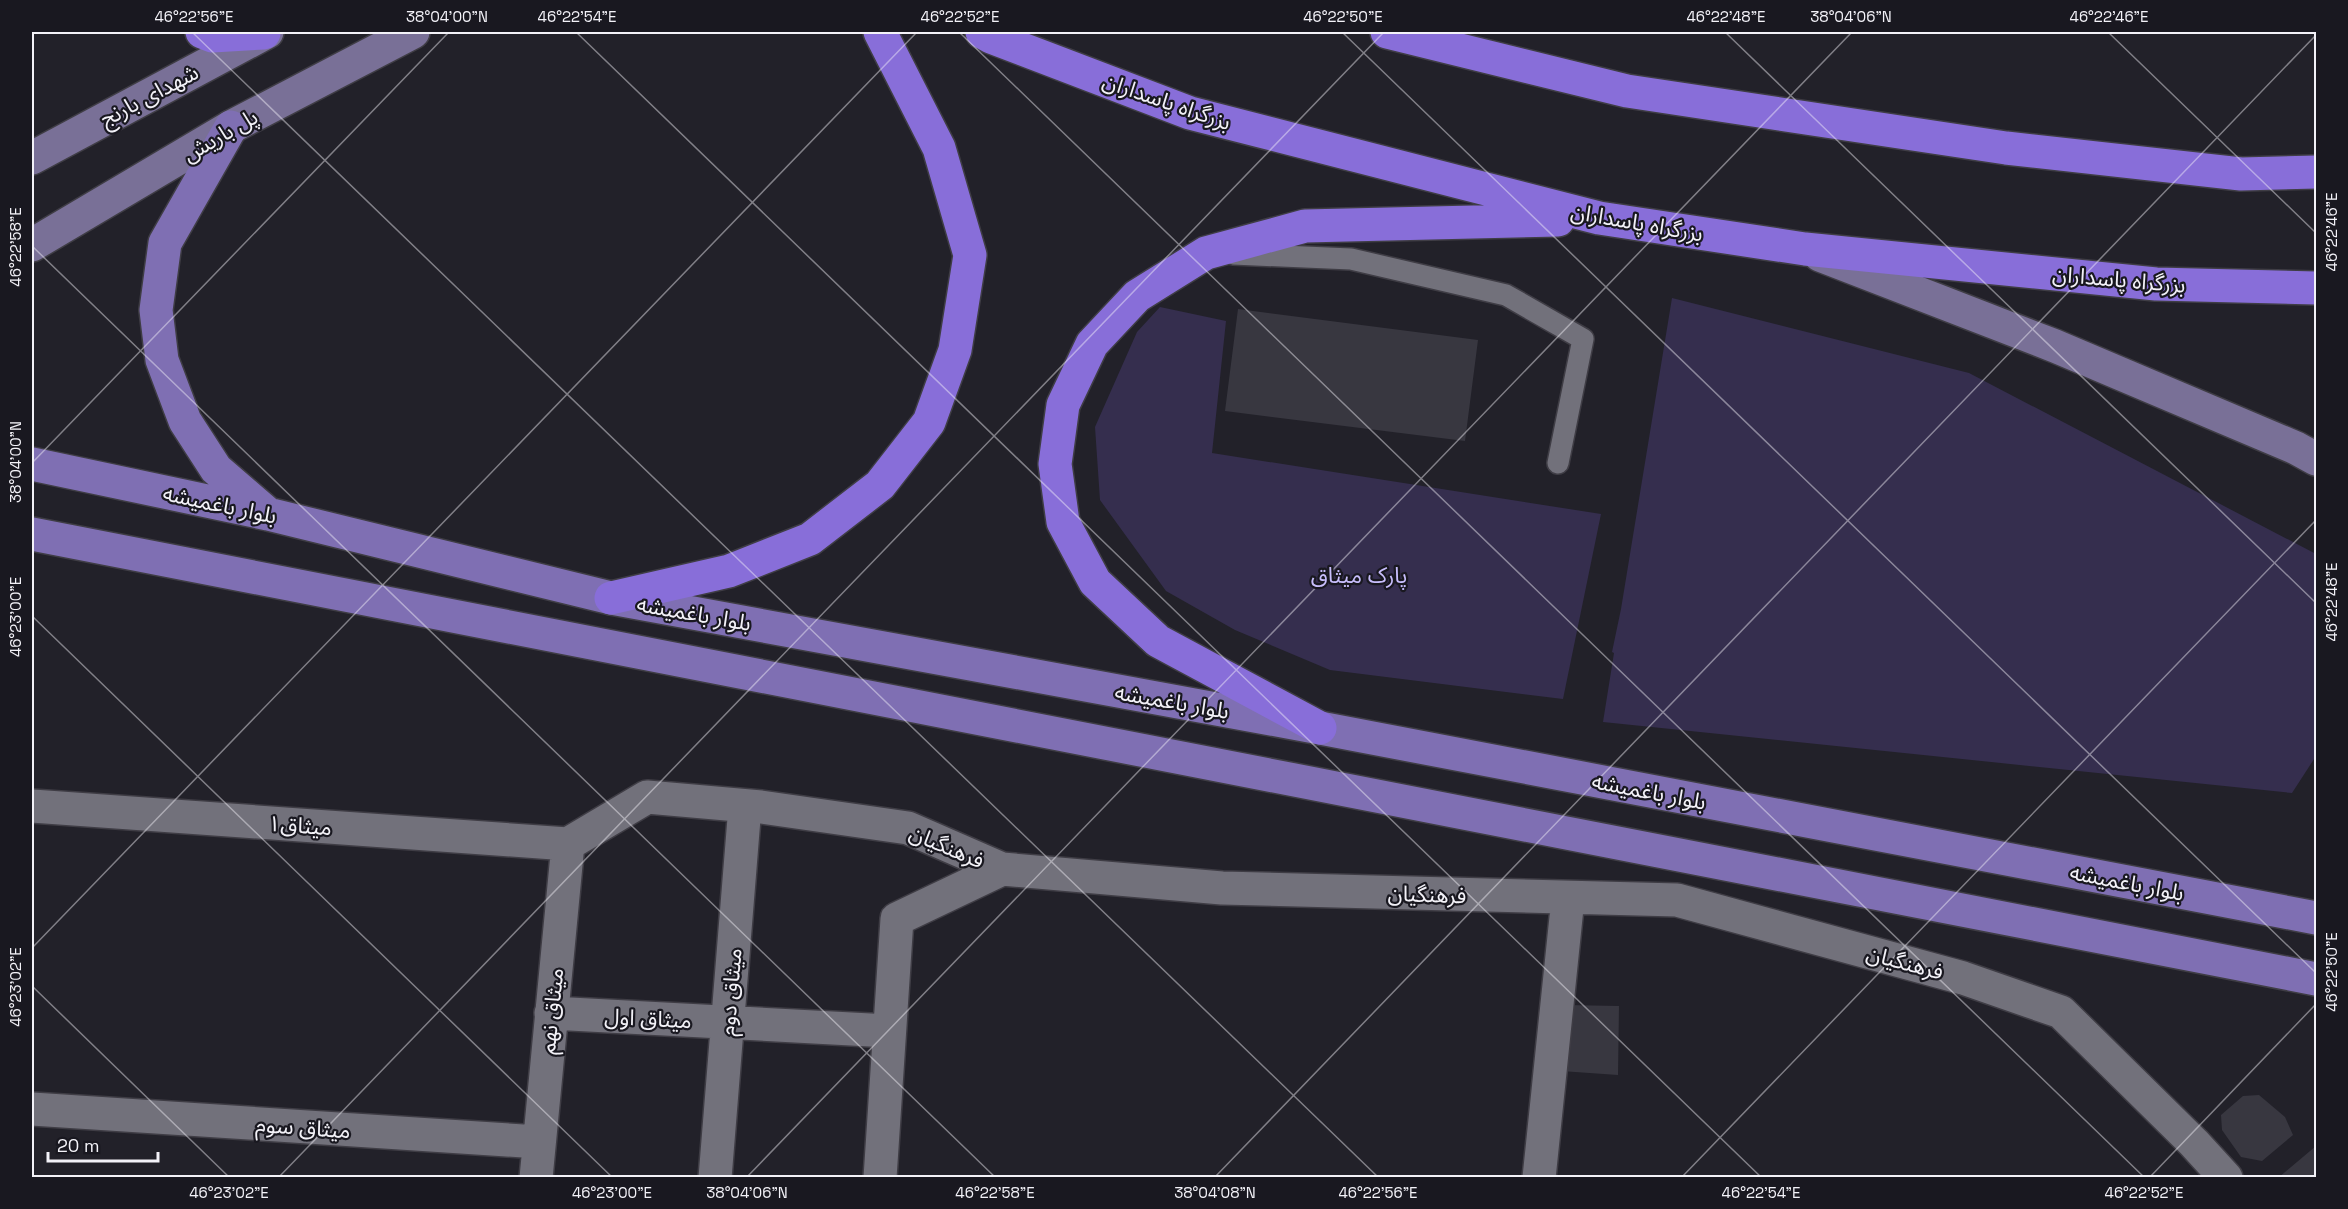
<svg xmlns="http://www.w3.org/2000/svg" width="2348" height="1209" font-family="'Space Grotesk','Noto Sans Arabic',sans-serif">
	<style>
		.green { fill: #352e4e }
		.building { fill: #383740 }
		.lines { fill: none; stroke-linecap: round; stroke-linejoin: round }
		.lane-casing { stroke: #3f3d45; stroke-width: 24 }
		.street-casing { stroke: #3f3d45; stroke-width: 36 }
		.secondary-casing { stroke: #3f3d45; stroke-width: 36 }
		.primary-casing { stroke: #3f3d45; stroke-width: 36 }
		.highway-casing { stroke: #3f3d45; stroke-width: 36 }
		.lane { stroke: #72717b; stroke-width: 21 }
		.street { stroke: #72717b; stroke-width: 33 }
		.secondary { stroke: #797097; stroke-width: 33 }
		.primary { stroke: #7f6fb3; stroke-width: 33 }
		.highway { stroke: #886ed9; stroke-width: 33 }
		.ticks { fill: none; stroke: #f3f2f8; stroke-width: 1.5; stroke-opacity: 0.45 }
		.labels { text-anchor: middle; stroke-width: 4.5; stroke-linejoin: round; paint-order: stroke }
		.street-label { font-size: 22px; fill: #f3f2f8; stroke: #191820 }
		.park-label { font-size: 22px; fill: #c8befc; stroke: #191820 }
		.neatline { fill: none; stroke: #f3f2f8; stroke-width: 2 }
		.ticks-label { font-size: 15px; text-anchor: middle; fill: #f3f2f8 }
	</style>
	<rect width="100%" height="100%" fill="#222129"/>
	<!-- green -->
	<path class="green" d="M1672,298L1969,373L2316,554V756L2292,793L1603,722L1614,653L1612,652L1621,609Z
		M1160,307L1226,321L1212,453L1601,514L1563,699L1330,670L1235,630L1166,591L1100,500L1095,427L1137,332Z"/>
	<!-- building -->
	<path class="building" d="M1238,309L1478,340L1465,441L1225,411Z
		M1565,1005L1619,1006L1618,1075L1561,1071Z
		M2259,1095L2285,1117L2293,1135L2262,1161L2241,1157L2222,1130L2221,1115L2243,1096Z
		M2316,1146V1178H2278Z"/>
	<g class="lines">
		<!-- lane casing -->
		<g class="lane-casing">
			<path id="lane" d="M1233,254L1351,259L1506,295L1583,339L1558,463"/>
		</g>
		<!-- street casing -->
		<g class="street-casing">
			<path id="street" d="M32,806L568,844
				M568,844L647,797L761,807L908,828L1002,869L1222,888L1677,900L1963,978L2061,1012L2194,1143L2226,1178
				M551,1013L889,1031
				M32,1109L539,1142
				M536,1178L568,844
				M715,1178L745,806
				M880,1178L897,919L1002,869
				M1539,1178L1568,898"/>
		</g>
		<!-- secondary casing -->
		<g class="secondary-casing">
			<path id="secondary" d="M32,158L267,32
				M32,245L231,127L413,32
				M1820,255L2055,346L2296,448L2316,459"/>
		</g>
		<!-- primary casing -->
		<g class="primary-casing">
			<path id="primary" d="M231,127L165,243L156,310L162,360L185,421L216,469L267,513
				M32,464L268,514L611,598L1320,728L2316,918
				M32,534L2316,979"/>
		</g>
		<!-- highway casing -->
		<g class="highway-casing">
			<path id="highway" d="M202,32L212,36L264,33
				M982,32L991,37L1190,113L1599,218L1805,249L2156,284L2316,288
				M1387,32L1627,91L2006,148L2241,174L2316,172
				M611,598L729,571L810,539L880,485L929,422L955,350L970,255L939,148L880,32
				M1320,728L1158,641L1095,582L1063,522L1055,464L1063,405L1092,344L1137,296L1206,253L1305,226L1558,220"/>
		</g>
		<!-- lane -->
		<use href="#lane" class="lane"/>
		<!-- street -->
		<use href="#street" class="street"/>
		<!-- secondary -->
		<use href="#secondary" class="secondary"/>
		<!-- primary -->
		<use href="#primary" class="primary"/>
		<!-- highway -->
		<use href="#highway" class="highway"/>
	</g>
	<!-- ticks -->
	<path class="ticks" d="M192,32L1379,1178M576,32L1762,1178M959,32L2145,1178M1342,32L2316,973M1725,32L2316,603M2108,32L2316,233M32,246L996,1178M32,463L449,32M32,616L613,1178M32,948L917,32M32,986L230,1178M278,1178L1384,32M746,1178L1852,32M1214,1178L2316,35M1681,1178L2316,520M2149,1178L2316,1004"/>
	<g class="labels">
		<!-- street labels -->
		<g class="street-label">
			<text transform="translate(149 95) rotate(-28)" y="8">شهدای بارنج</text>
			<text transform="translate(1167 101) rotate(19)" y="8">بزرگراه پاسداران</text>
			<text transform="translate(220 135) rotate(-30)" y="8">پل باریش</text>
			<text transform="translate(1637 222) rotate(10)" y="8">بزرگراه پاسداران</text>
			<text transform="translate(2119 279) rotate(5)" y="8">بزرگراه پاسداران</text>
			<text transform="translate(220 504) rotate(12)" y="8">بلوار باغمیشه</text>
			<text transform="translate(694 613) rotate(10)" y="8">بلوار باغمیشه</text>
			<text transform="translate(1172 701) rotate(10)" y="8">بلوار باغمیشه</text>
			<text transform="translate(1649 791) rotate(11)" y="8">بلوار باغمیشه</text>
			<text transform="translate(300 825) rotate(4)" y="8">میثاق۱</text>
			<text transform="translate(947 846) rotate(23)" y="8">فرهنگیان</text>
			<text transform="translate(2127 882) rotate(11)" y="8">بلوار باغمیشه</text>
			<text transform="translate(1427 894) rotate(2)" y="8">فرهنگیان</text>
			<text transform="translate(1905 962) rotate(15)" y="8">فرهنگیان</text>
			<text transform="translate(730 992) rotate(-85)" y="8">میثاق دوم</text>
			<text transform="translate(551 1011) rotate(-84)" y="8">میثاق نهم</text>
			<text transform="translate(648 1018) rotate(3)" y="8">میثاق اول</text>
			<text transform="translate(303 1127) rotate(4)" y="8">میثاق سوم</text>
		</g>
		<!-- park labels -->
		<g class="park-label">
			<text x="1359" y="583">پارک میثاق</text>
		</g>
	</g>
	<!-- border -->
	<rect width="2348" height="1209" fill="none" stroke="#191820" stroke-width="66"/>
	<!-- scale -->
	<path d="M48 1152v9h110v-9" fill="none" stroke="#f3f2f8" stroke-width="3"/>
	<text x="57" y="1152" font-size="18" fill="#f3f2f8" stroke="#191820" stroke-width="4.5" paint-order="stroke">20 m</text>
	<rect x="33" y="33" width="2282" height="1143" class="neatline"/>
	<g class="ticks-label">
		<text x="194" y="22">46°22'56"E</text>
		<text x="447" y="22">38°04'00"N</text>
		<text x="577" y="22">46°22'54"E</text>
		<text x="960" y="22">46°22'52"E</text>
		<text x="1343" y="22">46°22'50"E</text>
		<text x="1726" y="22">46°22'48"E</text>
		<text x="1851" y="22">38°04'06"N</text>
		<text x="2109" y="22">46°22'46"E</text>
		<text transform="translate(2332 232) rotate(-90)" y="5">46°22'46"E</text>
		<text transform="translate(16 247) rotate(-90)" y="5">46°22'58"E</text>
		<text transform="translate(16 462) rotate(-90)" y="5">38°04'00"N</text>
		<text transform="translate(2332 602) rotate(-90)" y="5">46°22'48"E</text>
		<text transform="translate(16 617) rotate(-90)" y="5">46°23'00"E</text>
		<text transform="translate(2332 972) rotate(-90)" y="5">46°22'50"E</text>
		<text transform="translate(16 987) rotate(-90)" y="5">46°23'02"E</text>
		<text x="229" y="1198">46°23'02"E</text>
		<text x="612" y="1198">46°23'00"E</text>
		<text x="747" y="1198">38°04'06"N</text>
		<text x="995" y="1198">46°22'58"E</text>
		<text x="1215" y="1198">38°04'08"N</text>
		<text x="1378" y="1198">46°22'56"E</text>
		<text x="1761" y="1198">46°22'54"E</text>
		<text x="2144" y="1198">46°22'52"E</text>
	</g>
</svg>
